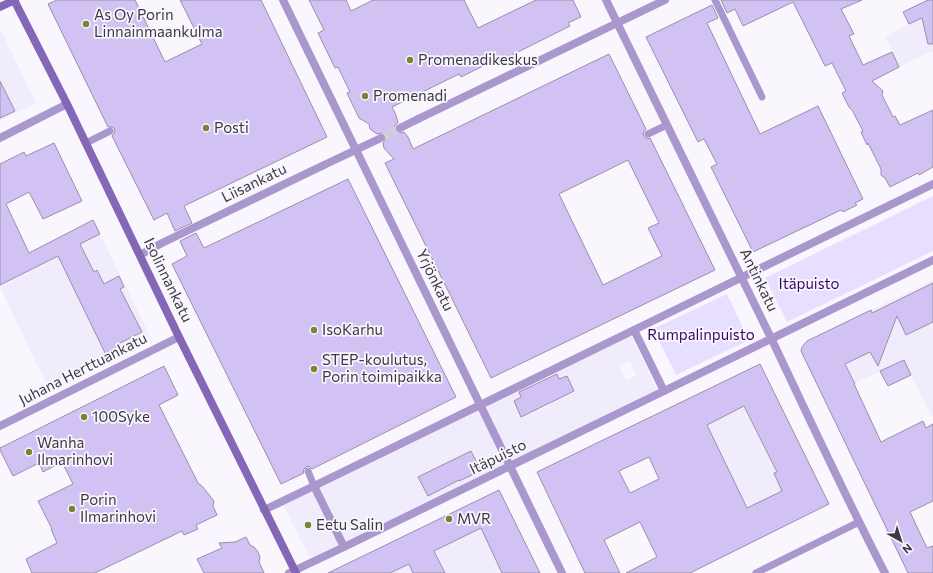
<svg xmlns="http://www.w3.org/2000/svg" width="933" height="573" font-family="Commissioner,sans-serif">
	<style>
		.built { fill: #f1ecfb; fill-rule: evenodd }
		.green { fill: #e8deff }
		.building { fill: #d1c2f3; stroke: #988fab; fill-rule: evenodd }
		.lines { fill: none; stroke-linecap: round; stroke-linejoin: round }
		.pedestrian-tunnel { stroke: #d3d1d8; stroke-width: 8; stroke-dasharray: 8 4; stroke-linecap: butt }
		.service { stroke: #a997cd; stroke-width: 7 }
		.pedestrian { stroke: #a997cd; stroke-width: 8 }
		.minor { stroke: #a997cd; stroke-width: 8 }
		.tertiary { stroke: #a997cd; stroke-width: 8 }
		.secondary { stroke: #8467b6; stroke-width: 8 }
		.poi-dot { fill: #768635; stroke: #f9f7fd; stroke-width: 1.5 }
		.labels { text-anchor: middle; stroke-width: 3.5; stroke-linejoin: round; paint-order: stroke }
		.poi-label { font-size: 15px; fill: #3c3844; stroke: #f9f7fd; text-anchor: start }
		.street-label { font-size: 15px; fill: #3c3844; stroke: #f9f7fd }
		.park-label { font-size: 15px; fill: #380567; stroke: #f9f7fd }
	</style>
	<rect width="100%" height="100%" fill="#f9f7fd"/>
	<!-- built -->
	<path class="built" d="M933,12V52L932,51L899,67L885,36Z
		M0,28L36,103L0,121Z
		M100,234L150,336L47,386L0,287V283Z
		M933,280V415L931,416L904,360L824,398L802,354L801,351L802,347L804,343L871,310Z
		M629,332L659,394L310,558L282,504ZM629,361L636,375L626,380L619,366ZM557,374L559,379L567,376L574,391L547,403L548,406L539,410L538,409L522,417L514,401L521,397L519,392ZM471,451L481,471L460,481L459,480L428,495L418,477Z
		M760,364L829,504L717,559L649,418Z
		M499,490L540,573H328Z"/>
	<!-- green -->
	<path class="green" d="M933,196V251L787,322L765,278Z
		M727,294L749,340L676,375L653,329Z"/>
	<!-- building -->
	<path class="building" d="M57,0H135L165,62L202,44L180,0H261L327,137L184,206L192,223L175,231L167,213L154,220L112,136L114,133L115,129L112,127H108L48,4Z
		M309,0H346L351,11L373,0H464L478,28L536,0H573L581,17L568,23L570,26L504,59L503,56L461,77L459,74L392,107L396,115L398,123L395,125V131L399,133L404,132L408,137L413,149L609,54L646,129L643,133L644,136L647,139L650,138L715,270L491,378L385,163L394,159L384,148L383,143L386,139V135L382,133L377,134L374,132L370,129L369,124L359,118L347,93L350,92L338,67L335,68L318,33L324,30ZM628,160L659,223L648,228L662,256L603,285L559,194Z
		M721,0H862L841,9L854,34L849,36L863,65L892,52L899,67L872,81L883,91L882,95L893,117L895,116L900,125L933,110V167L919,175L918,173L890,187L885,178L881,175V169L868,143L867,145L861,132L863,131L852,110L849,107L842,93L846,91L832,63L825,66L793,2L743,26L735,9L727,13Z
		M928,0H933V44H928L922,18L909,24L903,12Z
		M712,5L718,18L707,23L760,134L818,106L863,199L855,203L857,205L843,212L841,210L753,252L711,167L717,164L704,139L698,142L646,37Z
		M0,81L15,111L0,118Z
		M54,143L82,201L43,219L29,192L6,204L29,253L93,220L100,234L80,244L94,272L97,270L104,284L119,276L124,287L120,289L142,332L118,344L121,350L107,357L58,256L0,285V164L24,152L26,156Z
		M348,179L456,397L312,469L309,466L306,467L303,470L304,473L281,484L172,264L187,256L180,241L196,233L204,248Z
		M933,283V322L906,335L897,316L878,366L870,352L845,364L855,384H854L881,442L923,421L926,428L933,424V501L910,512L927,548L933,546V573H908L801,351L802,347L807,341L871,310L872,313Z
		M904,360L911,375L888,386L880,371Z
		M760,364L829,504L690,573H626L657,557L640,522L604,540L620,573H585L537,472ZM744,406L777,472L774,473L782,491L747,508L707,425ZM649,457L659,479L630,493L619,471Z
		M164,366L178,395L159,405L198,483L202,486L214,501L213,506L217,515L196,525L198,529L184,535L182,531L95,573H32L26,559L57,543L51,529H52L38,501L73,484L62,462L43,472L39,463L13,476L0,450V448Z
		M557,374L559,379L567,376L574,391L521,417L514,401L521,397L519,392Z
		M471,451L481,471L459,481V480L428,496L418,477Z
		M499,490L540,573H502L481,528L434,551L445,573H413L409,564L390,573H328Z
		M246,537L250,545L254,547L258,552L260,557L259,562L264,573H204L197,559L222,548L219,543L235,542Z"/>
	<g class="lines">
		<!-- pedestrian-tunnel -->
		<path class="pedestrian-tunnel" d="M381,138L400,128"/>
		<!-- service -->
		<path class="service" d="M715,0L762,97
			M648,134L667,125
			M86,143L110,131
			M308,471L314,486
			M756,573L859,522"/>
		<!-- pedestrian -->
		<path class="pedestrian" d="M283,0L562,573
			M400,128L418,119
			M324,165L381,138
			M314,486L634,330
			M344,547L664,391"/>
		<!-- minor -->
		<path class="minor" d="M606,0C661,113 717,226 772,340C809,418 845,496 885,573
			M418,119L665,0
			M0,138L67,104
			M140,255L162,243L324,165
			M0,426L179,337
			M264,510L314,486L344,547L289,573"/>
		<!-- tertiary -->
		<path class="tertiary" d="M933,184L634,330L664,391L933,260"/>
		<!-- secondary -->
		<path class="secondary" d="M14,0L67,104L179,337L296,573
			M0,7L15,0"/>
	</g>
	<!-- markers -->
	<g class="poi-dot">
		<circle cx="86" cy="24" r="4"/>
		<circle cx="410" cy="60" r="4"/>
		<circle cx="365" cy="96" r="4"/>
		<circle cx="206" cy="128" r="4"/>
		<circle cx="314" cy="330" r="4"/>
		<circle cx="314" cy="369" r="4"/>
		<circle cx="84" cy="417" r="4"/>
		<circle cx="29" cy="452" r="4"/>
		<circle cx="72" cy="509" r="4"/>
		<circle cx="449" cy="519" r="4"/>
		<circle cx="308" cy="525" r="4"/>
	</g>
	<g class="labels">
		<!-- poi labels -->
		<g class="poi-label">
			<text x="94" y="20">As Oy Porin<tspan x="94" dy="17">Linnainmaankulma</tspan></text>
			<text x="418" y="65">Promenadikeskus</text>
			<text x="373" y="101">Promenadi</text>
			<text x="214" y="133">Posti</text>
			<text x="322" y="335">IsoKarhu</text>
			<text x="322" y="365">STEP-koulutus,<tspan x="322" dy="17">Porin toimipaikka</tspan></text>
			<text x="92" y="422">100Syke</text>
			<text x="37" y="448">Wanha<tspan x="37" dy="17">Ilmarinhovi</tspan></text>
			<text x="80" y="505">Porin<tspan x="80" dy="17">Ilmarinhovi</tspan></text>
			<text x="457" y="524">MVR</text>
			<text x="316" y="530">Eetu Salin</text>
		</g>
		<!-- street labels -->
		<g class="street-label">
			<text transform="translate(254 183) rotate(-26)" y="5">Liisankatu</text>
			<text transform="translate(168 280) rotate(64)" y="5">Isolinnankatu</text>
			<text transform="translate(435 280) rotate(64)" y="5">Yrjönkatu</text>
			<text transform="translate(759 280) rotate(64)" y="5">Antinkatu</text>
			<text transform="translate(83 369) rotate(-27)" y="5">Juhana Herttuankatu</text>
			<text transform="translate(498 457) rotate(-26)" y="5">Itäpuisto</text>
		</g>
		<!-- park labels -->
		<g class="park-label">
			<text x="809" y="289">Itäpuisto</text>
			<text x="701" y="340">Rumpalinpuisto</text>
		</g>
	</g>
	<!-- north arrow -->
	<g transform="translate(901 541) rotate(141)" stroke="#f9f7fd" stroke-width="3" paint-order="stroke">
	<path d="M0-3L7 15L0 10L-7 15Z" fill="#3c3844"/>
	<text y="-6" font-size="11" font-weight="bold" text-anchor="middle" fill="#3c3844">N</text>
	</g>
</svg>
